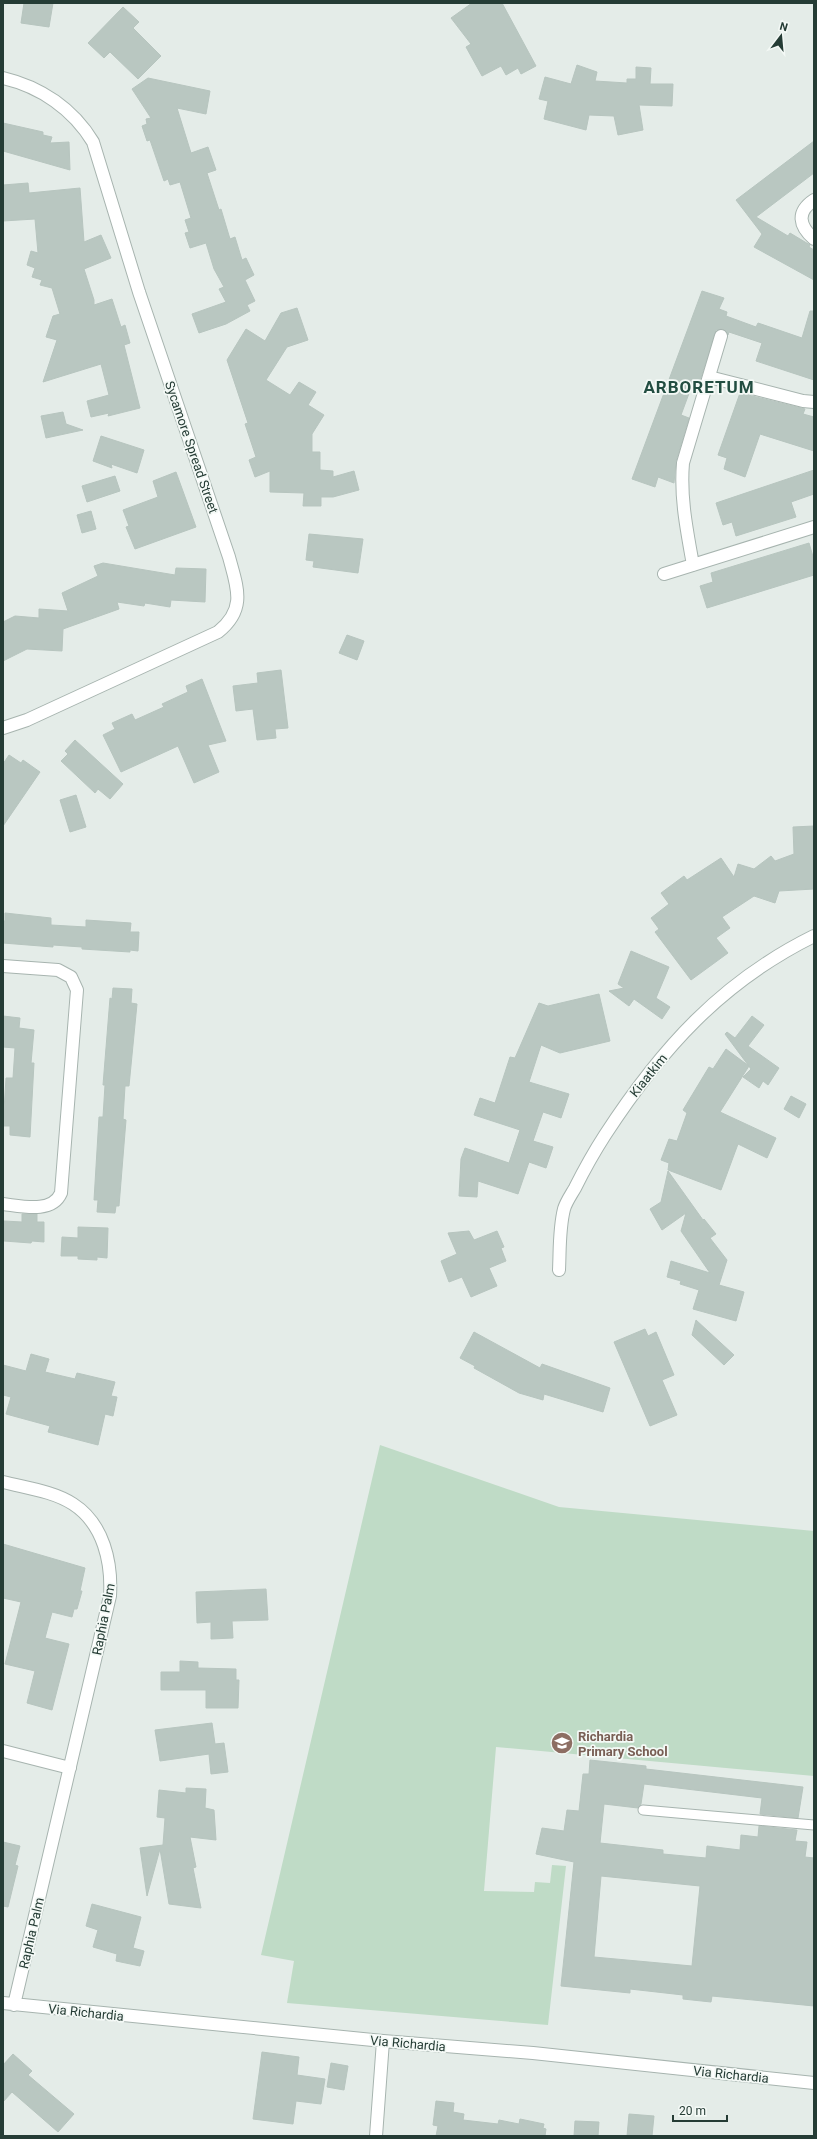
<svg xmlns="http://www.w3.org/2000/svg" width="817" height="2139" font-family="Roboto,sans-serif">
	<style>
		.green { fill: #bfdbc6 }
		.building { fill: #b9c7c1; stroke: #b7c5bf; fill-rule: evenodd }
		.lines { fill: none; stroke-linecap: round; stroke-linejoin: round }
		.service-casing { stroke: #a7b4af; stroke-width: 11 }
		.minor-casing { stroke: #a7b4af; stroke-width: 14 }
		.service { stroke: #fff; stroke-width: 9 }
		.minor { stroke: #fff; stroke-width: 12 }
		.labels { text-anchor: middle; stroke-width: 3.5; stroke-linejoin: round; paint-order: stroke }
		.street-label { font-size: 13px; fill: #253c35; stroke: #f4f9f6 }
		.education-label { font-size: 13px; font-weight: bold; fill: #785e54; stroke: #f4f9f6; text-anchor: start }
		.district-label { font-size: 17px; font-weight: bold; letter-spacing: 1px; fill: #224d41; stroke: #f4f9f6 }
	</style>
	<rect width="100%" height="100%" fill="#e4ece8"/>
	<!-- green -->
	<path class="green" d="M380,1445L559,1507L814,1531V1776L496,1747L484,1891L534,1892L535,1882L550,1883L552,1865L566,1866L548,2025L287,2003L294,1961L261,1955Z"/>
	<!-- building -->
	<path class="building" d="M24,3H53L49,27L21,23Z
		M472,3H502L536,66L521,74L518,68L506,75L501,66L482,76L466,47L471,44L451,18Z
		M123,7L139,22L133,28L161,56L138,79L110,52L104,58L88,43Z
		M577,65L597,72L595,81L627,83V79H636V67L651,68L650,84H673L672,106L639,105L643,130L618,135L614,116L589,115L586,130L544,119L548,101L539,99L545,77L571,84Z
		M148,78L210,91L206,114L177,108L191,153L208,147L216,170L207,173L219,210L221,209L230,239L235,237L242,260L246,258L254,275L245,280L255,301L247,305L250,311L226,324L199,333L192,314L226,302L219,289L224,287L214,269L206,243L190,248L185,233L189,232L185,220L191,218L180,182L170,185L168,179L164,181L150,140L147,141L142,126L147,124L146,119L151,118L132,89Z
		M3,123L43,132V135L52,137L50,143L69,142L70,170L3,151Z
		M814,141V173L756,217L788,236L790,233L810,245L809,247L814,250V280L754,247L762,234L736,200Z
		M28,183L29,193L80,188L84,242L101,235L111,258L84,269L94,300V305L112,299L121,327L125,325L130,343L124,345L140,408L108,416L109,413L91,417L87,401L109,395L101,364L43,382L57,340L46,337L53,316L60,314L52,288L40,285L42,280L32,277L35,268L27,265L31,251L38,253L35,219L3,221V185Z
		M702,291L724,298L719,309L727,312L726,316L756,327L758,323L802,338L810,311H814V380L756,361L762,343L729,332L728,335L723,329L716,330L697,390L691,388L681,415L689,418L676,461L674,483L658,477L655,487L632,479Z
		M297,308L308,340L287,347L266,380L290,395L299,382L316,392L308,405L324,415L312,434V452H320V470L333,471V477L354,471L359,490L333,497H321V506H303L304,493L270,492V471L255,477L249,460L256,457L245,424L248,423L227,360L246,329L265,341L281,313Z
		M740,393L805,409L803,414L814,417V451L760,434L745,477L724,469L727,458L718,455Z
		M63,412L66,424L83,430L46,438L41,416Z
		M101,436L144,450L137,473L111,464L112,468L93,461Z
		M814,470V494L791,502L796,517L736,536L732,522L723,525L716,503Z
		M176,472L196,527L135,549L126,527L129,526L123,510L158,497L153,481Z
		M115,476L120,491L87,502L82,486Z
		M91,511L96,529L82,533L77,515Z
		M309,534L363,539L358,573L313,567L314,561L306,560Z
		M809,543L814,560V575L707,608L700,586L713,582L711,573Z
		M103,563L175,575L176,568L206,569L205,602L171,600L170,607L145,603L144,606L117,602L119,609L63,629L62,651L27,649L3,661V622L15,616L39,618V609L68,611L62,593L98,576L94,566Z
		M347,635L364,641L357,660L339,653Z
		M281,670L288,728L275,729L276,738L257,740L253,709L236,711L233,686L258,683L257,673Z
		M202,679L226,741L208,745L219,772L194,783L178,746L121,772L103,735L115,729L112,723L132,714L135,720L164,707L162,704L188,692L186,686Z
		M75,740L123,784L110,799L98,789L95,793L61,761L68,754L65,751Z
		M9,755L21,763L23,760L40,772L3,826V764Z
		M76,795L86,827L70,832L60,800Z
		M814,826V889L779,891L775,903L754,896L722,917L730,928L716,938L728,953L691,980L655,932L659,929L651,918L669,904L661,893L684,876L687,880L721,858L734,877L738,864L754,869L771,856L775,861L794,854L793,827Z
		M5,913L51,918V925L86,927V920L131,923L130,932H139L138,951L130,950V952L82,949V947L53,945V947L3,943V921H5Z
		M631,951L669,967L656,998L670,1007L662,1019L634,999L629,1006L609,991L624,988L618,984Z
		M113,988L132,989L131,1003L137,1004L129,1086H125L123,1119L126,1120L119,1206H116L115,1213L97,1212L98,1200H94L99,1117H103L105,1085H103L110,998L112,999Z
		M599,994L610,1041L560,1053L541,1045L529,1082L569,1094L561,1118L543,1112L533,1141L553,1147L546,1168L529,1162L518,1194L478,1181L477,1197L459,1196L461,1159L465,1148L509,1163L520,1130L474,1115L480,1098L495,1103L510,1057L515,1058L539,1003L548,1006Z
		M3,1016L20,1018L19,1028L34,1030L31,1063H34L30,1137L10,1135V1126H3L6,1078H13L15,1048L3,1047Z
		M752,1016L764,1025L748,1046L779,1068L768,1085L763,1081L759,1088L743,1077L751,1069L725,1034L727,1032L735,1038Z
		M726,1049L749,1066L720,1112L776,1138L767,1158L738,1144L721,1190L668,1170L669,1163L661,1160L669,1139L677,1141L687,1113L683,1110L709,1067L713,1069Z
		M791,1096L806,1104L799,1118L784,1109Z
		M668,1171L703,1220L704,1219L716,1234L710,1238L727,1260L719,1285L744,1292L736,1321L693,1309L699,1290L680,1284L681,1281L667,1277L671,1261L710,1273L681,1231L686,1213L662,1230L650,1209L661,1202Z
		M22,1214H37V1222H44V1242L32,1241L31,1243L4,1241V1221L22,1222Z
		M78,1227L108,1228L107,1258L97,1257V1260L78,1259V1256H61L62,1237L78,1238Z
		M469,1231L474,1240L497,1231L504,1247L501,1248L506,1261L489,1268L497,1286L471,1297L462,1277L449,1282L441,1261L457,1254L448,1233Z
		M696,1320L734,1355L724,1365L692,1335Z
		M645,1329L648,1336L656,1332L674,1375L662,1380L677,1415L650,1426L614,1342Z
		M474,1332L540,1368L542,1364L610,1388L603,1412L544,1394L543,1400L519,1393L474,1368L475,1366L460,1358Z
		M31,1354L49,1359L45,1372L75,1379L77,1373L115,1382L111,1396L117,1397L113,1416L105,1414L98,1445L48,1432L50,1426L6,1414L11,1397L3,1395V1365L26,1371Z
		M3,1544L85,1568L80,1591H82L77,1609H74L72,1617L52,1612L45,1638L69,1644L52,1710L27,1703L35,1671L5,1664L21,1602L3,1598Z
		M266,1589L268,1620L232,1621L233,1638L211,1639V1622L197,1623L196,1592Z
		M180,1661L198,1662V1668L236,1669V1680H239L238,1708H206V1690H161V1672H180Z
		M212,1723L215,1744L224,1743L228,1772L211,1774L209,1754L160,1761L155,1730Z
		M590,1760L646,1766V1769L803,1787L798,1818L760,1814L762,1798L644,1784L641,1804L638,1808L604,1804L600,1843L663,1850V1854L706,1858L707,1846L740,1850L741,1835L758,1837L759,1826L797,1830L795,1841L807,1842L805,1857L814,1858V2006L712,1996L711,2002L683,1999V1995L630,1989V1993L561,1986L574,1862L536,1854L542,1828L564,1831L567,1810L579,1811L583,1774H589ZM601,1876L700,1886L692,1966L594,1957Z
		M186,1788L206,1789L205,1808L214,1810L216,1840L190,1837L196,1867L193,1868L201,1908L169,1904L160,1849L147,1896L140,1848L163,1845L165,1818L157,1817L159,1790L186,1793Z
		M3,1842L20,1846L15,1865L18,1866L8,1907L3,1906Z
		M92,1904L141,1917L133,1948L144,1951L140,1966L116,1961L117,1954L93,1947L98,1930L86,1926Z
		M262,2052L299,2057L297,2075L325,2079L321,2104L296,2101L293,2124L253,2119Z
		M13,2054L32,2071L28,2075L74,2114L58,2132L12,2092L3,2102V2065Z
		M331,2063L348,2066L344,2090L327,2087Z
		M436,2101L454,2103L453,2112L464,2114L463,2120L498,2124L499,2120L519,2124L520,2119L544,2124L543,2128L546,2129L545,2136H436L438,2126L433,2125Z
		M629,2114L654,2116L652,2136H627Z
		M575,2121L599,2122L598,2136H574Z"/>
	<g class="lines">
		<!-- service casing -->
		<g class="service-casing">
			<path id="service" d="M643,1810L814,1825"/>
		</g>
		<!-- minor casing -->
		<g class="minor-casing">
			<path id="minor" d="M3,78C41,87 73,109 93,142L139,292L229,557C237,587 247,609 218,632L27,720L3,728
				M814,200C796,212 799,226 814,239
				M709,377L803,401L814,402
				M693,565C687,531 680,498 683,463L721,336
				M664,574L814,527
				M3,966L58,970L71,977L77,990L61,1193C52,1214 21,1206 3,1204
				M559,1270C560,1249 559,1229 564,1209C566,1202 571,1195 575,1188C584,1170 594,1152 605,1135C661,1049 721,982 814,936
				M3,1482C26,1488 53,1491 73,1504C104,1524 112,1563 110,1596L14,2005
				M3,1751L70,1768
				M3,2003L383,2041L533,2053L814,2083
				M376,2136L383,2041"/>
		</g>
		<!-- service -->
		<use href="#service" class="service"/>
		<!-- minor -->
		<use href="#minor" class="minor"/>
	</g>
	<!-- icons -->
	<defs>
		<g id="school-disc" transform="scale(1.15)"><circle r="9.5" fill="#8d6e63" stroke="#f4f9f6"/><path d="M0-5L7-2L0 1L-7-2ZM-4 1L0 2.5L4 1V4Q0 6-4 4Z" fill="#fff"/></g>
	</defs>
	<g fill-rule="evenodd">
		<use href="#school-disc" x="562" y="1743"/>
	</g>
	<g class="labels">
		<!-- street labels -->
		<g class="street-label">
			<text transform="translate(192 447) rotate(71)" y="5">Sycamore Spread Street</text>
			<text transform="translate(648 1075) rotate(-51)" y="5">Kiaatkim</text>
			<text transform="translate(103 1619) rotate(-79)" y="5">Raphia Palm</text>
			<text transform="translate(31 1933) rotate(-77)" y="5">Raphia Palm</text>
			<text transform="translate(86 2012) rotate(6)" y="5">Via Richardia</text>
			<text transform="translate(408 2043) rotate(5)" y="5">Via Richardia</text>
			<text transform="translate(731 2074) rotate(6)" y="5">Via Richardia</text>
		</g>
		<!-- education labels -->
		<g class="education-label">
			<text x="578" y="1741">Richardia<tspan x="578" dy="15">Primary School</tspan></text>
		</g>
		<!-- district labels -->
		<g class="district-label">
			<text x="699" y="393">ARBORETUM</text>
		</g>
	</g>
	<!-- border -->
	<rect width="817" height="2139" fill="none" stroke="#253c35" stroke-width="8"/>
	<!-- north arrow -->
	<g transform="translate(781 36) rotate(16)" stroke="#f4f9f6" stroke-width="3" paint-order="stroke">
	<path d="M0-3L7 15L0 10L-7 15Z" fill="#253c35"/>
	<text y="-6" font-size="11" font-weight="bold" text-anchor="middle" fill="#253c35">N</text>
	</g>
	<!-- scale -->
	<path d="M673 2115v6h54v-6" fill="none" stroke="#253c35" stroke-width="2"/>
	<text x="679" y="2115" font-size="12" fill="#253c35" stroke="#f4f9f6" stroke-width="3" paint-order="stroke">20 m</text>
</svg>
